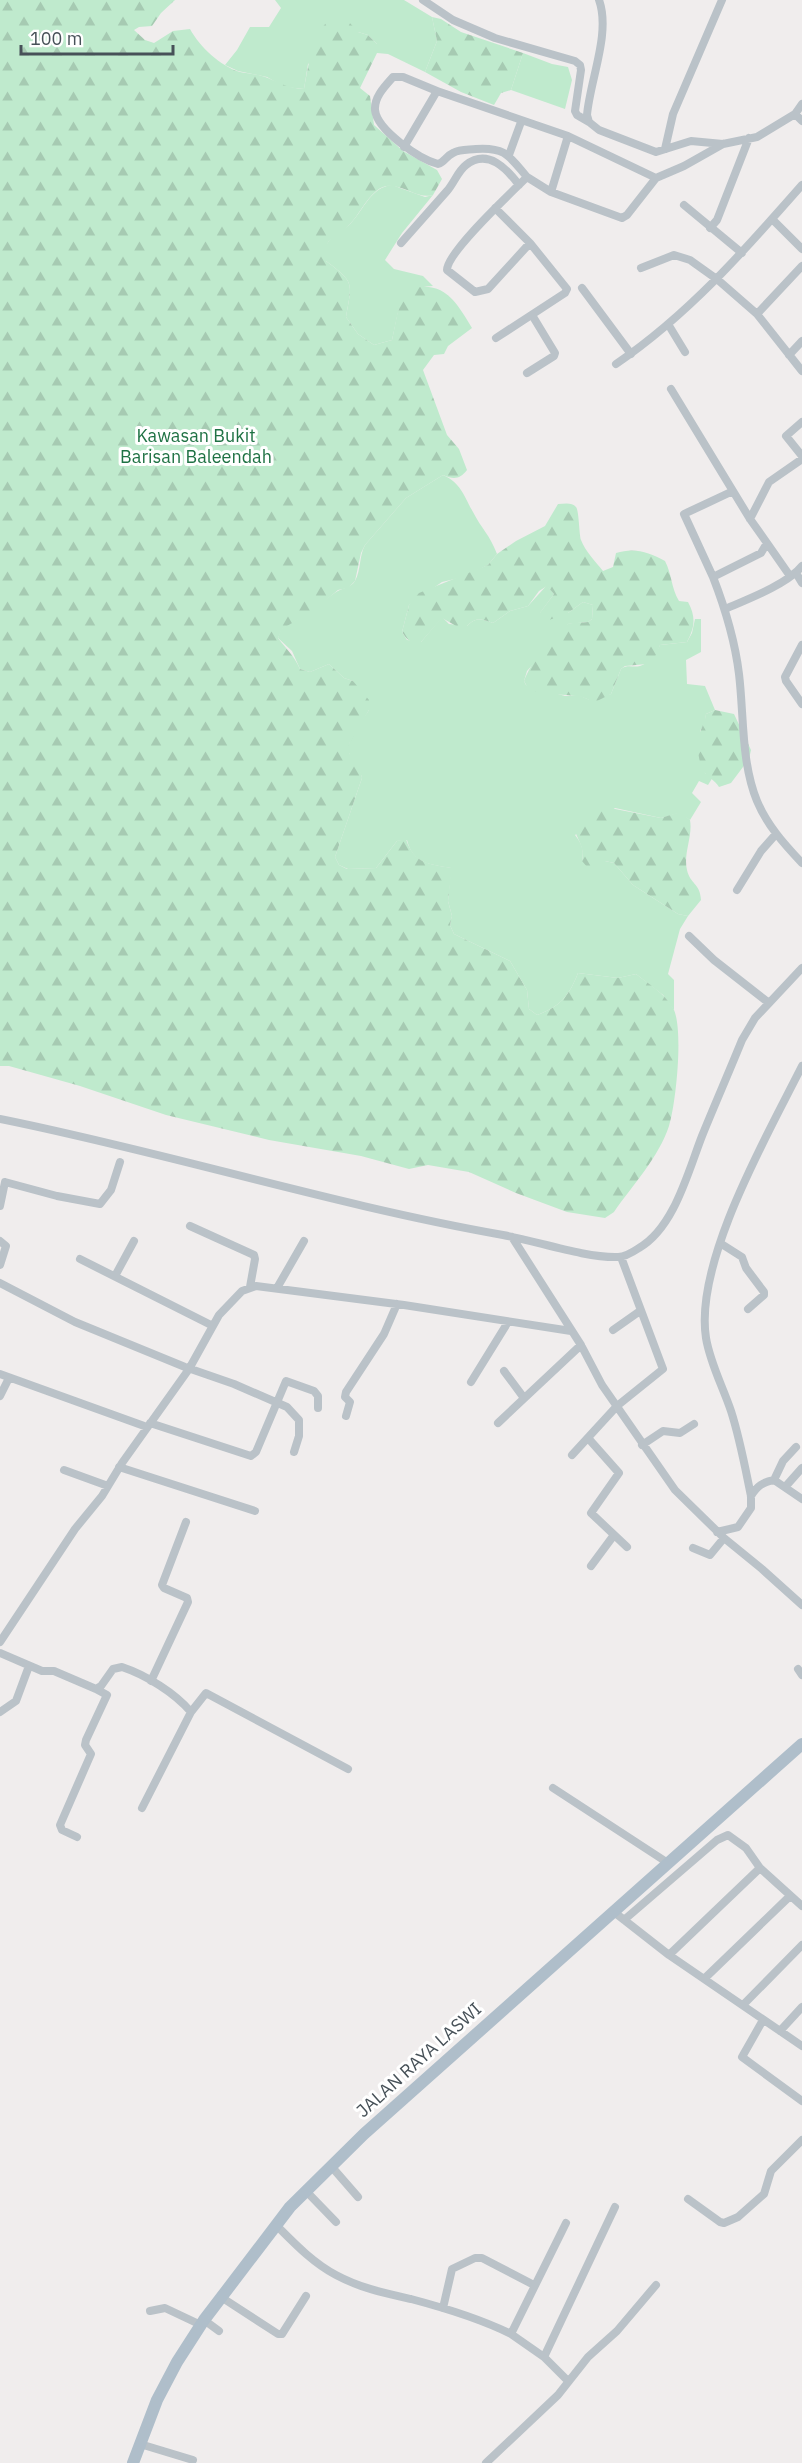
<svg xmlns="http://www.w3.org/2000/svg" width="802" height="2463" font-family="'IBM Plex Sans',sans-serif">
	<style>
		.green { fill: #bfeacd }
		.forest { fill: url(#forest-firs) }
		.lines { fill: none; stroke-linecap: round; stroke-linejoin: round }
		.street { stroke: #bac2c8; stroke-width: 8 }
		.primary { stroke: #afbeca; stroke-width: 12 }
		.labels { text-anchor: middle; stroke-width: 6; stroke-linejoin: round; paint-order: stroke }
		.park-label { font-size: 18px; fill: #1f7244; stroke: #fff }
		.street-label { font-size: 18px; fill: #475158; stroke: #fff }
	</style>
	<defs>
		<pattern id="forest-firs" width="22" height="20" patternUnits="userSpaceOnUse" patternTransform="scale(1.5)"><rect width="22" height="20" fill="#bfeacd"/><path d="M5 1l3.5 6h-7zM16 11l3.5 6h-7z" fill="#a6cab2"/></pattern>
	</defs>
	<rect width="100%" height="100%" fill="#f0eded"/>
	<!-- green -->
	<path class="green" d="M275,0H404L432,17L437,41L425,72L388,54L377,53V44L368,35L358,32L308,64L304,89L284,87L267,77L238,71L225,65L237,50L250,27H269L281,8Z
		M523,53L552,64L568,67L572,80L565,109L511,90Z
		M392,185L425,197L433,195L402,233L385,260L394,269L423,276L433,286C396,288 400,309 392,340L374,345L358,334L346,317C352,282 355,283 326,261C326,255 325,247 328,242C334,234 345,230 351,223C364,209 371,187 392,185Z
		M443,475C461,483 464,496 473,512C481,528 490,535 497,554L488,565L463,577L442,582L409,605L402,632L407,640L421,642L442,617L449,624L467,626C476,617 481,619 493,623L510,611L528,606L547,585L554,594L540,613H568L583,602L593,605L592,619L588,622L568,624L527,671L524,681L526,685L565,696L578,695L590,700L611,694L621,669C628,664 633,668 640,666C650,663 657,653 660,645L687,642L692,633L695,619H701V652L686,660L687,684L705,686L715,710L706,714L705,723L700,731L705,773L713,777L708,785L699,781L692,793L701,802L690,820L679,813L661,818L615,808L575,835C582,844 584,850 582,861H605L614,863L633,885L678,914L688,916L680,929L668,974L674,980V1010L663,995L636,974L618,978L578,973C569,996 560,1007 537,1015L529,1009L527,990L510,961L454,934L450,925L452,916L448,901L451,868C429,864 413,864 407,840L397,841L376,868L348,869L339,865L335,857L362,778C360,768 352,762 349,753C345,740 363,720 369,710L353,681L344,678L329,664L310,672L300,669L292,651L278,638L281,629C302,617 317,606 336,592C342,588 351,588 355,581C361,570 359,556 365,545L406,498Z"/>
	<!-- forest -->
	<path class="forest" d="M0,0H175L161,13L152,26L139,27L134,30L145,40L154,43L173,31L190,29C200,47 220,66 240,72C249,74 259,74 268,78C282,84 288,88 304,89C309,63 313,25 340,12L358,32L368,35L378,45L377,53L360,88L370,96L374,125L403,151L437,170L442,179L433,195C419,199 408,188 393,186C373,182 362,212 350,224C344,231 335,236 328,242L326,261C355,283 352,282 346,317L358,334L374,345L392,340C395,327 397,311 402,298C406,290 412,287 421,287C448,285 459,307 472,328L448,346L444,354L434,355L423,370L447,435L459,449L467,470C460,479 454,480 443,475L406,498L365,545L361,553L355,581L348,588L338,590L314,610L282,629L278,638C287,650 293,654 300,669L310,672L329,664L344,678L353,681L369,700V710L349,744V753L360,769L362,778L335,857L339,865L347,869L376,868L397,841L406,839C414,864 429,864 452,868L448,901L452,916L450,925L454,934L510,961L527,990L529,1009L537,1015C560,1007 569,996 578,973L618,978L636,974C649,984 664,993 673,1008C684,1027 676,1104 669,1126C659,1157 632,1186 614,1212L605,1218L567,1212L516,1193L469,1172L428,1165L409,1169L361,1156L269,1140L166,1115L80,1086L9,1066H0Z
		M432,17L441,19L461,32L523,53L511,90L501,93L494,105L461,92L425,72L437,41Z
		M558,504C564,504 572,502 576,507C579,510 579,533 581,540C585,551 596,562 603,571L613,567L616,553C634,547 649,552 665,561C672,574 671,588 679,601L688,602C696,617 695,627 687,642L660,645L657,654L647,664L625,666L621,669L611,694L593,703C578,687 533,704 524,681C530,665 552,630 568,624C574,622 582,623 588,622L592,619L593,605L583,602L568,613L541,623L539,614L554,594L547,586L539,591L528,606L510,611L493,623C481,619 476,617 467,626L458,627L442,618L421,642C411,644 407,640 402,632L409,605L419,593L488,565L497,554L516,541L545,526Z
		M715,710L734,714L751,750L749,759L731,783L719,787C715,780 706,776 703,770C698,761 696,741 700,732C703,725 705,721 706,714Z
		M605,807L661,818L680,812L690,820C693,836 683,854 687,870C690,884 700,883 701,900L688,916L678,914L633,885L614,863L605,861L588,868L582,861C586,841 570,836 575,817L584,812Z"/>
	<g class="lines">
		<!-- street -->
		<path class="street" d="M423,0L453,20L495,38L575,61L580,65L581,70L575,111L577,115L589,122
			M599,0C611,33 590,80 587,115L589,122L599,130L656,152L691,141L723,144L757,137L795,114L802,121
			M437,91L568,136L656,178L684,166L723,144
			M795,114L802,104
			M404,147L437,91L403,77H393C385,86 374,97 375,110C377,130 419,159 438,164C445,162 446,156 453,153C460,149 468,150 476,149C506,147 509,156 527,177
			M665,149L673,114L722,0
			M509,155L521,122
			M551,192L568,136
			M684,205L742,253
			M495,208L530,243
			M772,219L802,249
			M710,228L717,220L749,138
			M401,243C416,226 432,208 447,191C454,183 458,171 466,165C488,148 507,169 519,185
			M641,268L674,255L690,260L718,280L757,314L802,371
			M582,288L631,354
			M757,314L802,266
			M668,324L685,352
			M496,338L565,293L567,289L530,243L488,289L475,292L447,270C447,252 512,192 527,177L551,192L622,218L627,215L656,178
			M789,355L802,341
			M616,364C688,315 745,250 802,185
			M527,373L554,356L555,353L532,315
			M671,389L750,519L767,543L761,553L713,577C725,608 735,641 739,674C744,715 741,762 757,801C767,825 784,844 802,863
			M802,422L786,436L802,456
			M750,519L769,482L802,459
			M767,543L790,576
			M796,573L802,583
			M713,577L684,514L733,491
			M725,609C746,600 788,584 802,566
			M802,645L785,677L786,681L802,704
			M737,890L761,851L776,834
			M689,936L714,960L769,1003
			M0,1119C169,1153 333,1205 503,1235C537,1241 585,1258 618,1257C625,1257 633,1252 639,1248C674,1228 688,1172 702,1136C715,1104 729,1072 742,1040L755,1018L802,968
			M0,1206L5,1182L57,1196L100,1204L111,1190L120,1162
			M190,1226L254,1255L255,1259L250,1287
			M512,1237L581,1345L602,1385L675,1490L724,1538L762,1569L802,1605
			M0,1241L6,1246L0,1265
			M720,1243L742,1257L746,1268L764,1292V1295L748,1309
			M80,1259L213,1326
			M115,1276L134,1241
			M0,1283L75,1322L185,1367L234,1384L287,1407L299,1420V1436L294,1452
			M277,1288L304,1241
			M613,1330L640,1311
			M504,1371L524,1398
			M0,1374L147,1427
			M471,1382L508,1322
			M0,1396L9,1378
			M346,1416L350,1402L345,1397L346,1392L384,1334L397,1304
			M150,1423L251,1456L256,1452L286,1381L314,1391L318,1396V1408
			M498,1423L581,1345
			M588,1438L619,1473L591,1513L627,1547
			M642,1445L663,1431L680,1433L694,1424
			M572,1455L617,1406L663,1369L621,1257
			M119,1467L255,1511
			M64,1470L108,1486
			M774,1480L783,1461L796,1447
			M786,1486L802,1468
			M751,1496C757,1486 763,1482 774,1480L802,1499
			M717,1532L738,1527L751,1508V1496C745,1467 740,1439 731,1411C723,1387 710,1363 706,1338C694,1262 768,1134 802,1066
			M693,1548L710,1555L724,1538
			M591,1566L614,1535
			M0,1642L75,1529L102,1496L122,1463L189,1369L219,1315L242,1291L256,1286L404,1305L571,1331
			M0,1653L42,1671H54L96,1689L101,1686L113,1669L122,1667C146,1675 175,1693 191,1712
			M798,1669L802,1675
			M151,1681L188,1602L187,1598L164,1588L162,1585L186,1522
			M0,1712L16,1701L29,1666
			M553,1788L668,1863
			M142,1808L191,1712L206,1693L348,1769
			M77,1837L62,1830L60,1825L91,1754L85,1745L86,1740L107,1695L96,1689
			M614,1912L669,1955L802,2046
			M624,1920L717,1840L728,1835L746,1848L760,1868L802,1906
			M669,1955L760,1868
			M704,1979L790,1896
			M743,2005L802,1945
			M763,2020L742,2057L802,2101
			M780,2031L802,2007
			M331,2166L358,2197
			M306,2191L336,2222
			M688,2199L720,2222L724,2223L738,2217L764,2194L771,2171L802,2140
			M276,2225C294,2243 313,2263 336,2275C360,2288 384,2293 411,2299C445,2308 479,2318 511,2334L566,2223
			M221,2297L278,2334H282L306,2296
			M443,2308L452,2269L475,2258H482L534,2285
			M150,2311L165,2308L201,2325
			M204,2320L219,2331
			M511,2334L544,2357L568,2381
			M544,2357L615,2207
			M140,2444L193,2460
			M486,2463L558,2395L588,2357L617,2331L656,2285"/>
		<!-- primary -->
		<path class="primary" d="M133,2463L157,2400L177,2362L204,2320L290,2207L364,2134L802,1744"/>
	</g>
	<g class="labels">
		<!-- park labels -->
		<g class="park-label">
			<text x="196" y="442">Kawasan Bukit<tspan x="196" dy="21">Barisan Baleendah</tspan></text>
		</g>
		<!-- street labels -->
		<g class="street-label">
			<text transform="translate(419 2060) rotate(-42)" y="6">JALAN RAYA LASWI</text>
		</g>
	</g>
	<!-- scale -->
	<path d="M21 45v9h152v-9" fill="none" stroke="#475158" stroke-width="3"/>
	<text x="30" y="45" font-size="18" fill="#475158" stroke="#ffffff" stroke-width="4.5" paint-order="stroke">100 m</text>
</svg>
